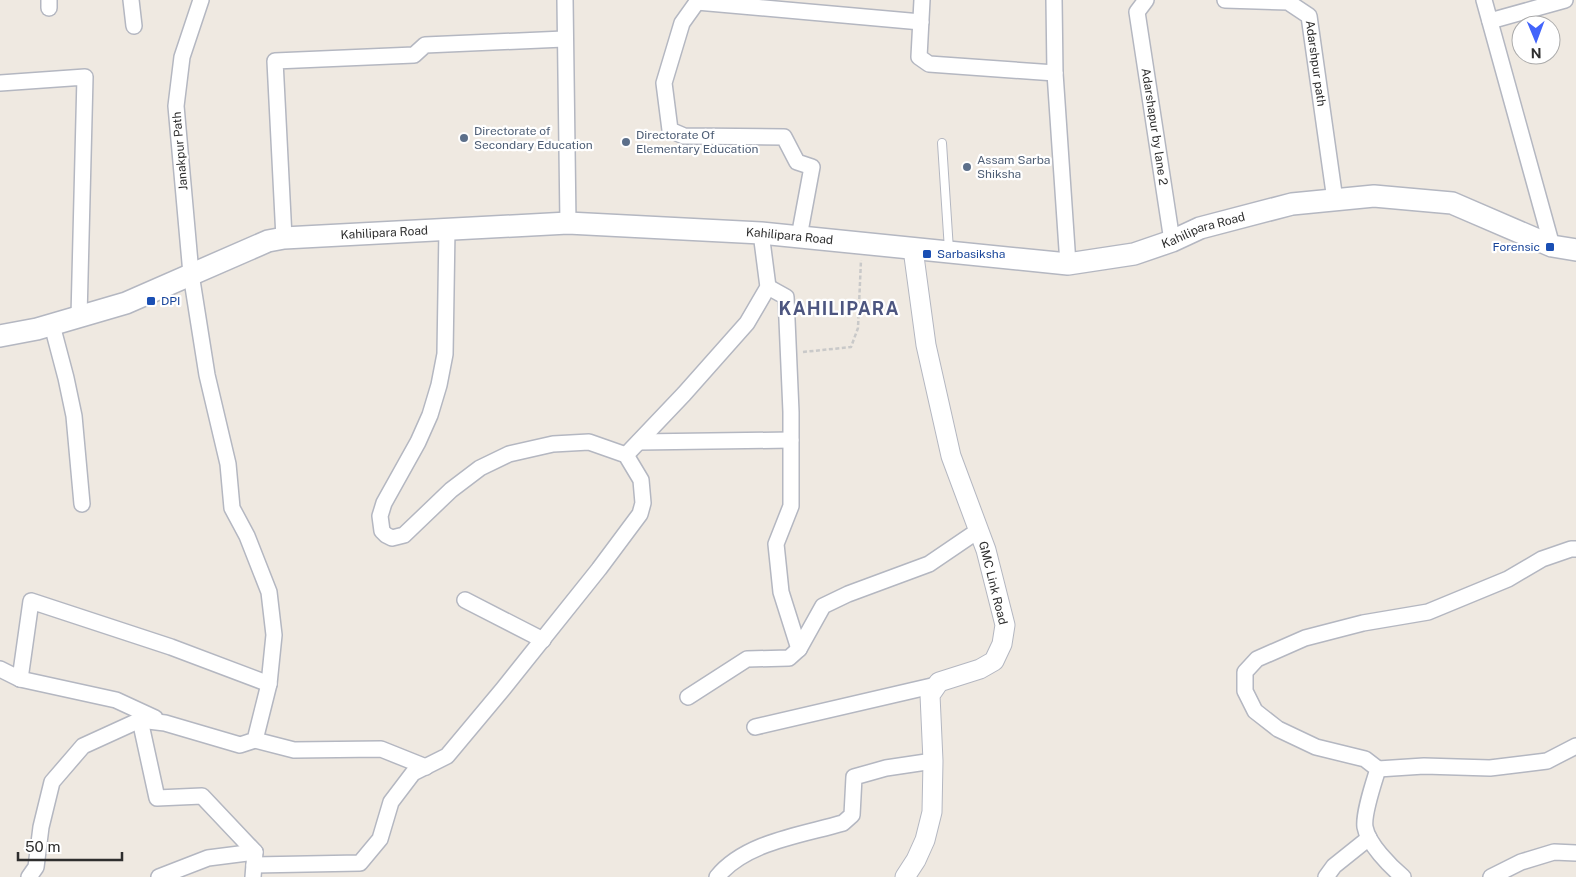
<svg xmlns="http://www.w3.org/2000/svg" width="1576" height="877" font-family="'Public Sans',sans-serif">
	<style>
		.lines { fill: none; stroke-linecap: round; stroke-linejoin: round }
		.service-casing { stroke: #b4b7c1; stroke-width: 10 }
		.minor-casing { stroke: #b4b7c1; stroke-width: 18 }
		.tertiary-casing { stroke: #b4b7c1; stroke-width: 21 }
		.secondary-casing { stroke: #b4b7c1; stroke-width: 24 }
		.path { stroke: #c9c9c9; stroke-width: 2.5; stroke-dasharray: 4 2.5; stroke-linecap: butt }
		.service { stroke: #fff; stroke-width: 8 }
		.minor { stroke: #fff; stroke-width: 15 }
		.tertiary { stroke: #fff; stroke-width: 19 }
		.secondary { stroke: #fff; stroke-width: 21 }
		.service-dot { fill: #5c6f8a; stroke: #fff; stroke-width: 2 }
		.transit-dot { fill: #1a4fb4; stroke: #fff; stroke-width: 2 }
		.labels { text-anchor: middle; stroke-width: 4.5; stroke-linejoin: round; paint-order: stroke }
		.street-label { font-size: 12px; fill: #2e2e2e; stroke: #fff }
		.service-label { font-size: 12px; fill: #4e5e75; stroke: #fff; text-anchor: start }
		.transit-label { font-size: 12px; fill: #164399; stroke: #fff; text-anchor: start }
		.district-label { font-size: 18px; font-weight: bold; letter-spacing: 1px; fill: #4d5680; stroke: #fff }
	</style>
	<rect width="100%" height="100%" fill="#efe9e1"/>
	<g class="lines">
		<!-- service casing -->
		<g class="service-casing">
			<path id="service" d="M942,143L949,250"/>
		</g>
		<!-- minor casing -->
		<g class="minor-casing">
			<g id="minor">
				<path d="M49,0V8"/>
				<path d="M131,0L134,26"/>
				<path d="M565,0L568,223"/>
				<path d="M697,0V2L682,23L664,83L670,130L684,136L784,137L797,162L812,167L799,237"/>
				<path d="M922,0L919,57L929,64L1055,73"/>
				<path d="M1054,0L1055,73L1068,264"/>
				<path id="s1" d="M1146,0L1137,12L1172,241"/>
				<path id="s2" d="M1225,0L1288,2L1309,16L1335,200"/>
				<path d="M1484,0L1552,246"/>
				<path d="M697,2L921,22"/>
				<path d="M1490,21L1565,0"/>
				<path d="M0,83L85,77L79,317"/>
				<path d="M284,238L275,61L414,55L425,45L564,39"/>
				<path d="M768,287L786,297L791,412V506L776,544L781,592L799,649"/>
				<path d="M52,325L66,378L74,416L82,504"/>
				<path d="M639,442L791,440"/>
				<path d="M626,455L684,394L747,323L768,287L761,233"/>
				<path d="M465,600L543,640"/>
				<path d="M0,669L20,679L116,700L155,718"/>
				<path d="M20,679L31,601L171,647L269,684"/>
				<path d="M688,697L747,659L789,658L799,649L823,606L848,594L929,564L979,530"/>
				<path d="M140,720L157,798L202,796L255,852L253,877"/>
				<path d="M755,727L936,685"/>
				<path d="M255,740L294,750L381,749L426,767"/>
				<path d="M1378,769L1424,766L1490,768L1547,761L1576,746"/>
				<path d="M254,865L360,863L380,839L391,802L413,773L447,756L503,689L599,569L640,514L643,503L641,480L626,455L589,442L553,444L509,454L480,468L451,490L404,535L392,538L386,535L382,531L380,516L384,503L418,442L430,415L439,385L445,354L447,229"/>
				<path d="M29,877L36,867L41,827L52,782L83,746L140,720L165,723L240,745L255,740L269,684L274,635L269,592L247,536L232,508L228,464L207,375L191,274L176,106L182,57L201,0"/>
				<path d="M159,877L208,858L255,852"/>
				<path d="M717,877C745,842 802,835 843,823L852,815L854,777L886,768L933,761"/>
				<path d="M1326,877L1334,866L1369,838"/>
				<path d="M1403,877C1390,866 1368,844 1365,827C1363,814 1374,782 1378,769L1365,759L1316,747L1278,729L1255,711L1245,691V672L1257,659L1305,638L1363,623L1428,612L1508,579L1542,559L1571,549H1576"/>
				<path d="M1491,877L1521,862L1554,852L1576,853"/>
			</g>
		</g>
		<!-- tertiary casing -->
		<g class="tertiary-casing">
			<path id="tertiary" d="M905,877L916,860L925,840L932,812L933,761L930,695L939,682L980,669L994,661L1002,644L1005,625L986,550L951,456L926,345L913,249"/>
		</g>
		<!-- secondary casing -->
		<g class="secondary-casing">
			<g id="secondary">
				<path id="s3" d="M0,336L37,329L126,303L268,241L284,238L568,223L761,233L1068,264L1134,254L1172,241L1200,228L1292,204L1374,196L1452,203L1552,246L1576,250"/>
			</g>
		</g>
		<!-- path -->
		<path class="path" d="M803,352L851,347L858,328L861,260"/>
		<!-- service -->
		<use href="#service" class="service"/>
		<!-- minor -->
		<use href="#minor" class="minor"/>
		<!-- tertiary -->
		<use href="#tertiary" class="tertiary"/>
		<!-- secondary -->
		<use href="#secondary" class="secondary"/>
	</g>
	<!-- markers -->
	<g class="service-dot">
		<circle cx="464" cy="138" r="5"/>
		<circle cx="626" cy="142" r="5"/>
		<circle cx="967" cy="167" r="5"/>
	</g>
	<g class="transit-dot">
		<rect x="1545" y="242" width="10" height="10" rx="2.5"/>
		<rect x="922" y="249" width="10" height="10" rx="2.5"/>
		<rect x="146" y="296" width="10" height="10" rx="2.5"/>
	</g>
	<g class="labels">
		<!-- street labels -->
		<g class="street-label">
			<text dy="4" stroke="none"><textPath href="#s2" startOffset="136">Adarshpur path</textPath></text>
			<text dy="4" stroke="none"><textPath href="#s1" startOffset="131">Adarshapur by lane 2</textPath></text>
			<text transform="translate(180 151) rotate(-95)" y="4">Janakpur Path</text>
			<text dy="4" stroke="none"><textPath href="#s3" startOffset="1228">Kahilipara Road</textPath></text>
			<text dy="4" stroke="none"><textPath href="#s3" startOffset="402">Kahilipara Road</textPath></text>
			<text dy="4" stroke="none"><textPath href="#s3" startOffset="808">Kahilipara Road</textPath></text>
			<text transform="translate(993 583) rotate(76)" y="4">GMC Link Road</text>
		</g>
		<!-- service labels -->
		<g class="service-label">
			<text x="474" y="135">Directorate of<tspan x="474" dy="14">Secondary Education</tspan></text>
			<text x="636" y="139">Directorate Of<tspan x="636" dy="14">Elementary Education</tspan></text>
			<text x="977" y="164">Assam Sarba<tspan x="977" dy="14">Shiksha</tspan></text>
		</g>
		<!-- transit labels -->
		<g class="transit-label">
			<text x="1540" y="251" text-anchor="end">Forensic</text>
			<text x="937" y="258">Sarbasiksha</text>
			<text x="161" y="305">DPI</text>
		</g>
		<!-- district labels -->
		<g class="district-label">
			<text x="839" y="315">KAHILIPARA</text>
		</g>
	</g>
	<!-- north arrow -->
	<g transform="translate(1536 40) rotate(179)"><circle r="24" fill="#ffffff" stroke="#ababab"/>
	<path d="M0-4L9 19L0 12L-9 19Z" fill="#4264fb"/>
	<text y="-8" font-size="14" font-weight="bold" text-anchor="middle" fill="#2e2e2e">N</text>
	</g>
	<!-- scale -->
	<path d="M18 852v8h104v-8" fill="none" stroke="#2e2e2e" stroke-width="2.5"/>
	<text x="25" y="852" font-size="15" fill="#2e2e2e" stroke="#ffffff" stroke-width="4" paint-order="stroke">50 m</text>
</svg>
